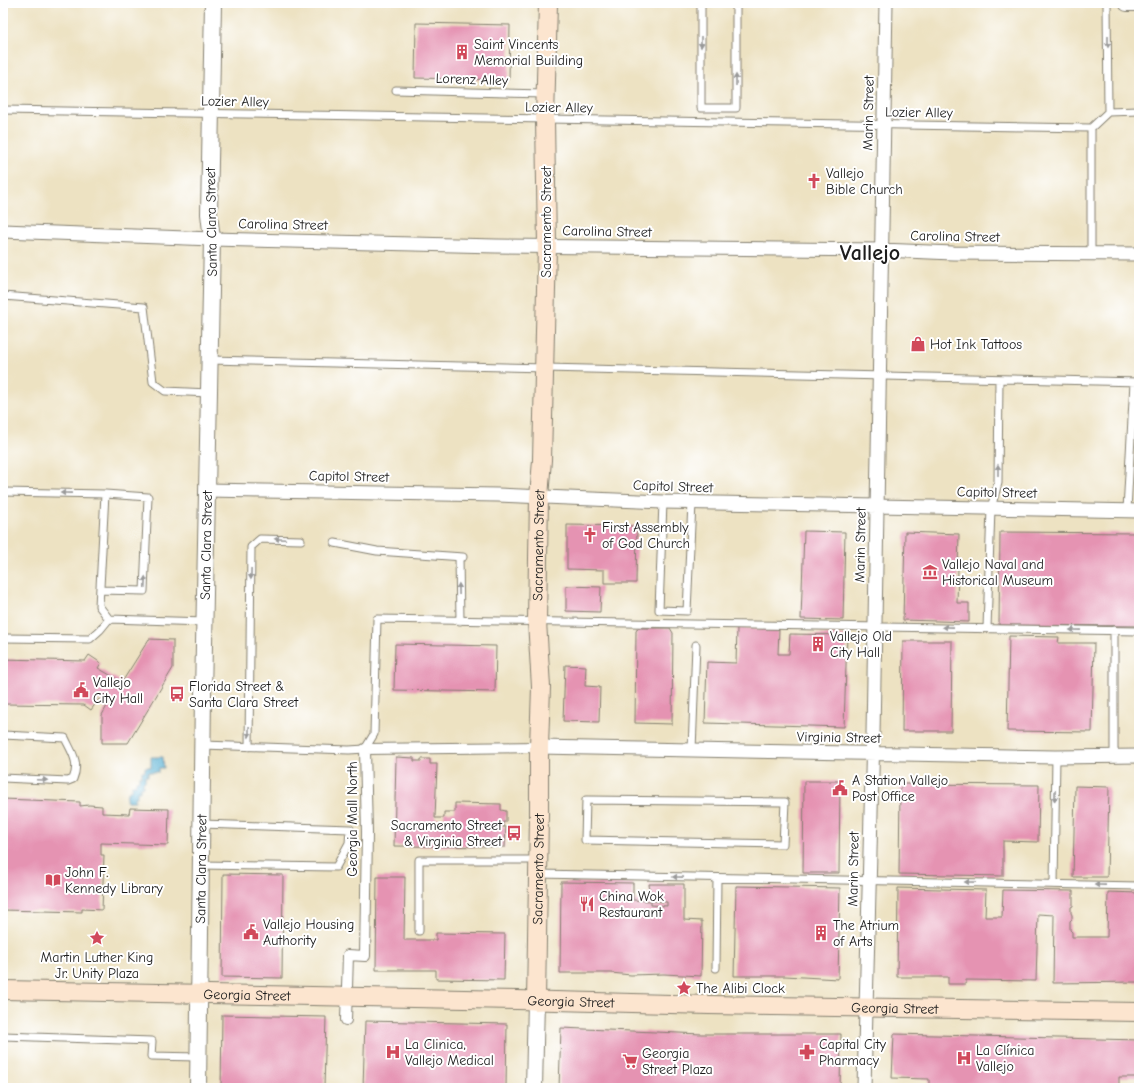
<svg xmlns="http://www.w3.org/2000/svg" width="1142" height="1091" font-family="'Comic Neue',sans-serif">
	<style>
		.water { fill: #54afd2; stroke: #386677 }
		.building { fill: #e593b2 }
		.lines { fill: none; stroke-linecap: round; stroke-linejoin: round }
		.service-casing { stroke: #847f6f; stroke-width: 9 }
		.pedestrian-casing { stroke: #847f6f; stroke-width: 12 }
		.minor-casing { stroke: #847f6f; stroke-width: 15 }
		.tertiary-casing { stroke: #847f6f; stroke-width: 18 }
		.secondary-casing { stroke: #847f6f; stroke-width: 20 }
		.service { stroke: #fff; stroke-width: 7 }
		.pedestrian { stroke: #fff; stroke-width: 10 }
		.minor { stroke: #fff; stroke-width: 13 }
		.tertiary { stroke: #fff; stroke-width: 16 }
		.secondary { stroke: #fce5cf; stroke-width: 18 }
		.oneway { fill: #999 }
		.labels { text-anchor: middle; stroke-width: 4; stroke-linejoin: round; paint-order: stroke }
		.poi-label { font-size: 14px; fill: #1c1c1c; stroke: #fff; text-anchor: start }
		.street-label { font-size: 14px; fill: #1c1c1c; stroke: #fff }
		.town-label { font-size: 22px; font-weight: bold; fill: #1c1c1c; stroke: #fff }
	</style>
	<rect width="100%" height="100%" fill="#fff"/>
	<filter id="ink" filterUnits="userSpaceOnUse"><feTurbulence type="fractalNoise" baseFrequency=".025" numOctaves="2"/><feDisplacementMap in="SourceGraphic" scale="8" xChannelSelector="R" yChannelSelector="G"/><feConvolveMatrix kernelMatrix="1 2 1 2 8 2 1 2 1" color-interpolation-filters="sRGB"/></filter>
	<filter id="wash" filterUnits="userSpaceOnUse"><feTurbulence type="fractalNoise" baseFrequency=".012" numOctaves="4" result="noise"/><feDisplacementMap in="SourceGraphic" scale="16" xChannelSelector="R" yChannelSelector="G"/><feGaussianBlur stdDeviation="0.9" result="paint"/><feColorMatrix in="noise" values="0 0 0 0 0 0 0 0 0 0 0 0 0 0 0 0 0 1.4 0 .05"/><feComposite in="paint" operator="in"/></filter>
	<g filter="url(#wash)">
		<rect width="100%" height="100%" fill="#ede2c2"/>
		<!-- water -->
		<path class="water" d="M151,757H163L164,768H159V772H148V776H145V781L143,782V787H140V791H137V797H135V801H126L127,793H129V790L132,789V785H136V781H139V776H142V771H145V767H151Z"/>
		<g id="blocks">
			<!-- building -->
			<path class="building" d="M416,23L510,25L509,80L415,78Z
				M567,525L637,526L636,583H604V570L567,569Z
				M804,531L845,532L843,620L801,619Z
				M905,532L959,534L957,603H969V622L903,620Z
				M1000,532L1139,533V626L999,625Z
				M566,586L601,587L600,612L566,611Z
				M638,628H670L673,633L672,724L635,723L636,631Z
				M737,628L779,629L778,654H789L790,634L847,635L844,727L705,723L707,662L736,663Z
				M1009,636L1059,637L1058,643H1094L1092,732L1007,731Z
				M149,639L173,640V668L128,743H102V715L108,704L99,699L91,710L84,705L3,704V659L85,661L89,655L101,663L98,668L122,682Z
				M903,641H952L951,731H902Z
				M395,644L496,646L495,692L394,690Z
				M565,665L586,666L585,686L600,687L599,722L563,721Z
				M396,757L414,758V761H421V759H430V764H437L435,818H444V812H455V803L501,804V810L506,811V822H503V827H506L505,847L394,846Z
				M804,781H840L839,873H803Z
				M904,784L1039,785L1038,842L1003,841V876L899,874L900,788Z
				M1075,786L1109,787L1107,877H1073Z
				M3,799L80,802V806L89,805L102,806V813L129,814L130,808L169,809L168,845L101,843V855H104L102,910L82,909V912L3,910Z
				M223,874L283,875L282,978L222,977Z
				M377,877H405L404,940H436V933L505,934L504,980L436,979V970H376Z
				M561,882L633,883V900L651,901V905L667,906V902L651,901L649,884H684V920L702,921L701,976L664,974L631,975L611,973H560Z
				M736,886L840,888L838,979L785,976H734Z
				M898,888L986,890L985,917H1002L1003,890L1073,891V906L1071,907V913L1072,915V919L1070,921V930L1072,932V937H1107L1108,892L1139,893V982L1053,983L1054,915L1038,914L1036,981L966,980V984H948V977H897Z
				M222,1015L326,1017L324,1088H221Z
				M365,1021L507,1024L506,1088H363Z
				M561,1028L702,1034H841L840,1088H559Z
				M894,1034L1139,1040V1077H1119V1088H929V1079L892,1078Z"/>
		</g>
	</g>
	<g filter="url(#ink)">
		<use href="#blocks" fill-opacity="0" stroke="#847f6f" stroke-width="1"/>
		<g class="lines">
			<!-- service casing -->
			<g class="service-casing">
				<path id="service" d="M701,3V108H736V3
					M1107,3L1108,112L1139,111
					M396,90L544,94
					M3,110L1091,128L1108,112
					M1091,128V254
					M3,296L144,307L153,382L165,391L209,393
					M210,360L1139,382
					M3,492L105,494L148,497L144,591L100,590
					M105,494L99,606L109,619
					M663,502L659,610L687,611L692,503
					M1127,510L1134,382
					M335,543L377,551L463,557
					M459,557L460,621
					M109,619L205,622
					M987,628L991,508L998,483L999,379
					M3,638L90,639L100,630L109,619
					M3,735L65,738C72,753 80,762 73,779L68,781L3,778
					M203,745L349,750L365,749L374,734L377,619L1139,631
					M249,747L251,547L260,539L301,540
					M692,750L696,645
					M1114,755V630
					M586,800L785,802L783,844L585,840Z
					M201,865L336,867L349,843L350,829L202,824
					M538,874L1139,886
					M1054,884L1056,757
					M419,931V860H537
					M716,968L717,878
					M3,1036L152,1041L151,1056L198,1057"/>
			</g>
			<!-- pedestrian casing -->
			<g class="pedestrian-casing">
				<path id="pedestrian" d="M346,1020L348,955L365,956L367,833L365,749L539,747"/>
			</g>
			<!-- minor casing -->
			<g class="minor-casing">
				<path id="minor" d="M3,231L212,239L496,246L882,250L953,253L1139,254
					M207,490L498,495L663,502L1139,511
					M539,747L1056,757L1139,756
					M864,1088L873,734L886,3"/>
			</g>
			<!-- tertiary casing -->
			<g class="tertiary-casing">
				<g id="tertiary">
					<path d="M1127,3H1139"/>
					<path id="s1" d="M198,1088L203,695L212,239L209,214L213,3"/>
					<path d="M534,1088L536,1001"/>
				</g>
			</g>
			<!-- secondary casing -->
			<g class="secondary-casing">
				<g id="secondary">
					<path id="s2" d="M3,990L517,1000L709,1005L1139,1012"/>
					<path id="s3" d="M536,1001L539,815V747L541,687L537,621L539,497L542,460L547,246L545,119L548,3"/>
				</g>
			</g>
			<!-- service -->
			<use href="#service" class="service"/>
			<!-- pedestrian -->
			<use href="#pedestrian" class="pedestrian"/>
			<!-- minor -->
			<use href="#minor" class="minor"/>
			<!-- tertiary -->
			<use href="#tertiary" class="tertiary"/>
			<!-- secondary -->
			<use href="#secondary" class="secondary"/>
		</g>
		<!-- one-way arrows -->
		<defs><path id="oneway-solid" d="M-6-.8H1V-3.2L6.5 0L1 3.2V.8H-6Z"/></defs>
		<g class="oneway">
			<use href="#oneway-solid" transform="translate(701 42) rotate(90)"/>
			<use href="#oneway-solid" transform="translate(1108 42) rotate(90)"/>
			<use href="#oneway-solid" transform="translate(736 80) rotate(-90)"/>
			<use href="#oneway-solid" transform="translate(998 470) rotate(-90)"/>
			<use href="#oneway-solid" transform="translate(66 493) rotate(-179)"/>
			<use href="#oneway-solid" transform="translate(280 539) rotate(-178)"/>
			<use href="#oneway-solid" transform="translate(251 574) rotate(91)"/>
			<use href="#oneway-solid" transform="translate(145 582) rotate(-88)"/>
			<use href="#oneway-solid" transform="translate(459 589) rotate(-91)"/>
			<use href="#oneway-solid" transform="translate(948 627) rotate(-179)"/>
			<use href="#oneway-solid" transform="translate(1075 630) rotate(-179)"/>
			<use href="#oneway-solid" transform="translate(249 732) rotate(91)"/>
			<use href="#oneway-solid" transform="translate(42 780) rotate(3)"/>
			<use href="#oneway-solid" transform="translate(1055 796) rotate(91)"/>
			<use href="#oneway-solid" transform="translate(678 877) rotate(-179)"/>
			<use href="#oneway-solid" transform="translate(970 882) rotate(-179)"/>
			<use href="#oneway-solid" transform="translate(1100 885) rotate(-179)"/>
		</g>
	</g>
	<!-- icons -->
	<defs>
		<g id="building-bare" transform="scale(1.2)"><path d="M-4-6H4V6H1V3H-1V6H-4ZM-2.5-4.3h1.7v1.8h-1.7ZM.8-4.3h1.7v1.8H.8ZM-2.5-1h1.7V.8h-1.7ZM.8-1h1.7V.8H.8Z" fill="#d1495b" stroke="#fff" stroke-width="2.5" paint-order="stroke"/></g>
		<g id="church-bare" transform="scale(1.2)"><path d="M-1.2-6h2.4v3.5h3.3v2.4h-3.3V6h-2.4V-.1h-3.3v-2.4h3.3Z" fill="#d1495b" stroke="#fff" stroke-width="2.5" paint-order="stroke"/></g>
		<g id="shop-bare" transform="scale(1.2)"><path d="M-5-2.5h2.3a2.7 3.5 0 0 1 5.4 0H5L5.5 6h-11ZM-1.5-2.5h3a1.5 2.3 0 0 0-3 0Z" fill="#d1495b" stroke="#fff" stroke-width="2.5" paint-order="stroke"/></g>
		<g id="museum-bare" transform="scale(1.2)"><path d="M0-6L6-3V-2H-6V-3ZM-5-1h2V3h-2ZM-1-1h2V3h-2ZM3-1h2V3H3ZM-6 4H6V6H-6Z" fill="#d1495b" stroke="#fff" stroke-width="2.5" paint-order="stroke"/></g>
		<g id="civic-bare" transform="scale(1.2)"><path d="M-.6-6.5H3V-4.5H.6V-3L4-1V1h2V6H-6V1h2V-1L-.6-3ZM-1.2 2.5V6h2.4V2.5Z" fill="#d1495b" stroke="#fff" stroke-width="2.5" paint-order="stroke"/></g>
		<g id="bus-bare" transform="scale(1.2)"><path d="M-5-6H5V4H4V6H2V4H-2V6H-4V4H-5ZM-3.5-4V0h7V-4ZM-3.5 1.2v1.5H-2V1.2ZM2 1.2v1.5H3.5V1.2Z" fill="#d1495b" stroke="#fff" stroke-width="2.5" paint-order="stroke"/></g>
		<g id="library-bare" transform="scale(1.2)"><path d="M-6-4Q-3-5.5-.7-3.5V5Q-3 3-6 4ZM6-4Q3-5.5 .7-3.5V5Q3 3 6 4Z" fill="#d1495b" stroke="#fff" stroke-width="2.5" paint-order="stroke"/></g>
		<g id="restaurant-bare" transform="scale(1.2)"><path d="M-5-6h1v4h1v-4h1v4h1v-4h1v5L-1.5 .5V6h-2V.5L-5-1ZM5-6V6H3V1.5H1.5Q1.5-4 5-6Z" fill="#d1495b" stroke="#fff" stroke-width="2.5" paint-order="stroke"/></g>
		<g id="sight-bare" transform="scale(1.2)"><path d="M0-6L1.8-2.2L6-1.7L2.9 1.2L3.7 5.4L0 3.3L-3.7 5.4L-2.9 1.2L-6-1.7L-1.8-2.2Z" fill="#d1495b" stroke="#fff" stroke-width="2.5" paint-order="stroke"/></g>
		<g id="hospital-bare" transform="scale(1.2)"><path d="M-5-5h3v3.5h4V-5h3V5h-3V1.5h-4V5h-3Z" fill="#d1495b" stroke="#fff" stroke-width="2.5" paint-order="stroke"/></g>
		<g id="pharmacy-bare" transform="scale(1.2)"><path d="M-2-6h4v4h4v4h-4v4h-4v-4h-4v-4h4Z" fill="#d1495b" stroke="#fff" stroke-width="2.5" paint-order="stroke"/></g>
		<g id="supermarket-bare" transform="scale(1.2)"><path d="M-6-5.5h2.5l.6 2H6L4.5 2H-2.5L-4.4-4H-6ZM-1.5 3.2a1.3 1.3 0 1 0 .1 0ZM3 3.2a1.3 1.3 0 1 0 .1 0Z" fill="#d1495b" stroke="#fff" stroke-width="2.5" paint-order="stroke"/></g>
	</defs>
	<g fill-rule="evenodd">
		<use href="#building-bare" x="462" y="52"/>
		<use href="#church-bare" x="814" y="181"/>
		<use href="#shop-bare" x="918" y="344"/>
		<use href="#church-bare" x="590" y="535"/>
		<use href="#museum-bare" x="930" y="572"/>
		<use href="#building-bare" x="818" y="644"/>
		<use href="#civic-bare" x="81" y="690"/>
		<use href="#bus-bare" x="177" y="694"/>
		<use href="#civic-bare" x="840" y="788"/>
		<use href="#bus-bare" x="514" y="833"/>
		<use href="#library-bare" x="53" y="880"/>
		<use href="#restaurant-bare" x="587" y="904"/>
		<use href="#civic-bare" x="251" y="932"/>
		<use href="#building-bare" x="821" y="933"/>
		<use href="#sight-bare" x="97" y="938"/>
		<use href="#sight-bare" x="684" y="988"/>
		<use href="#hospital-bare" x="393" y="1052"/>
		<use href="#pharmacy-bare" x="807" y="1052"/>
		<use href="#hospital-bare" x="964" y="1058"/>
		<use href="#supermarket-bare" x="630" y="1061"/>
	</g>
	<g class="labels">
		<!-- poi labels -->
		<g class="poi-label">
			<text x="474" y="49">Saint Vincents<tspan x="474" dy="16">Memorial Building</tspan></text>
			<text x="826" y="178">Vallejo<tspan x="826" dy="16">Bible Church</tspan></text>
			<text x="930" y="349">Hot Ink Tattoos</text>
			<text x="602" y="532">First Assembly<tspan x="602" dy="16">of God Church</tspan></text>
			<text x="942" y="569">Vallejo Naval and<tspan x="942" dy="16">Historical Museum</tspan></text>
			<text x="830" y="641">Vallejo Old<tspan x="830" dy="16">City Hall</tspan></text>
			<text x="93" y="687">Vallejo<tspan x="93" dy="16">City Hall</tspan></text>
			<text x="189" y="691">Florida Street &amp;<tspan x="189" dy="16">Santa Clara Street</tspan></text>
			<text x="852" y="785">A Station Vallejo<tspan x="852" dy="16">Post Office</tspan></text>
			<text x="502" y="830" text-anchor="end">Sacramento Street<tspan x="502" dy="16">&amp; Virginia Street</tspan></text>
			<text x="65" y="877">John F.<tspan x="65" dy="16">Kennedy Library</tspan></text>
			<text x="599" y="901">China Wok<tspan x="599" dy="16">Restaurant</tspan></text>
			<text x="263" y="929">Vallejo Housing<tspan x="263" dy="16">Authority</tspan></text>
			<text x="833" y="930">The Atrium<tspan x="833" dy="16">of Arts</tspan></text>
			<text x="97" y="962" text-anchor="middle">Martin Luther King<tspan x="97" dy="16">Jr. Unity Plaza</tspan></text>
			<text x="696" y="993">The Alibi Clock</text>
			<text x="405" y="1049">La Clinica,<tspan x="405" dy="16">Vallejo Medical</tspan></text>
			<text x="819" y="1049">Capital City<tspan x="819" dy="16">Pharmacy</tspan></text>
			<text x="976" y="1055">La Clínica<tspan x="976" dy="16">Vallejo</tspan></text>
			<text x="642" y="1058">Georgia<tspan x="642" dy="16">Street Plaza</tspan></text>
		</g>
		<!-- street labels -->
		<g class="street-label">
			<text transform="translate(472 79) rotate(2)" y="5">Lorenz Alley</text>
			<text transform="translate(235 101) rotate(1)" y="5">Lozier Alley</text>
			<text transform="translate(559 107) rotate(1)" y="5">Lozier Alley</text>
			<text transform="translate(919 112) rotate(1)" y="5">Lozier Alley</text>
			<text transform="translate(868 113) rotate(-89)" y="5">Marin Street</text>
			<text transform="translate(211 222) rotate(-91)" y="5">Santa Clara Street</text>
			<text transform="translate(546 222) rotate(-90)" y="5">Sacramento Street</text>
			<text transform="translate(283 224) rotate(1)" y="5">Carolina Street</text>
			<text transform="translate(607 231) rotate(1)" y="5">Carolina Street</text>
			<text transform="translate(955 236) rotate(1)" y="5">Carolina Street</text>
			<text transform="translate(349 476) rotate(1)" y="5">Capitol Street</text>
			<text transform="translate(673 486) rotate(2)" y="5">Capitol Street</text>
			<text transform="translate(997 492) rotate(1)" y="5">Capitol Street</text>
			<text dy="5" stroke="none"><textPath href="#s1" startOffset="543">Santa Clara Street</textPath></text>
			<text transform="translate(860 545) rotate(-89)" y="5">Marin Street</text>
			<text dy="5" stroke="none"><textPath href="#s3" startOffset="456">Sacramento Street</textPath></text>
			<text transform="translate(839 737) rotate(1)" y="5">Virginia Street</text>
			<text transform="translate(352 819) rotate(-90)" y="5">Georgia Mall North</text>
			<text dy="5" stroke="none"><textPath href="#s1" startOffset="219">Santa Clara Street</textPath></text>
			<text dy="5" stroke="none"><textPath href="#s3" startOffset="132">Sacramento Street</textPath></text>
			<text transform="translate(853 869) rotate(-89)" y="5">Marin Street</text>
			<text dy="5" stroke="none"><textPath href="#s2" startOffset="244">Georgia Street</textPath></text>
			<text dy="5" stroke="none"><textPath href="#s2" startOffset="568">Georgia Street</textPath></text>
			<text dy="5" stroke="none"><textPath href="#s2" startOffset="892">Georgia Street</textPath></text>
		</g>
		<!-- town labels -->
		<g class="town-label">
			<text x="870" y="260">Vallejo</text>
		</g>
	</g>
	<!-- margin -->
	<rect width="1142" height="1091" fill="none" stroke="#fff" stroke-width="16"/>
</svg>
